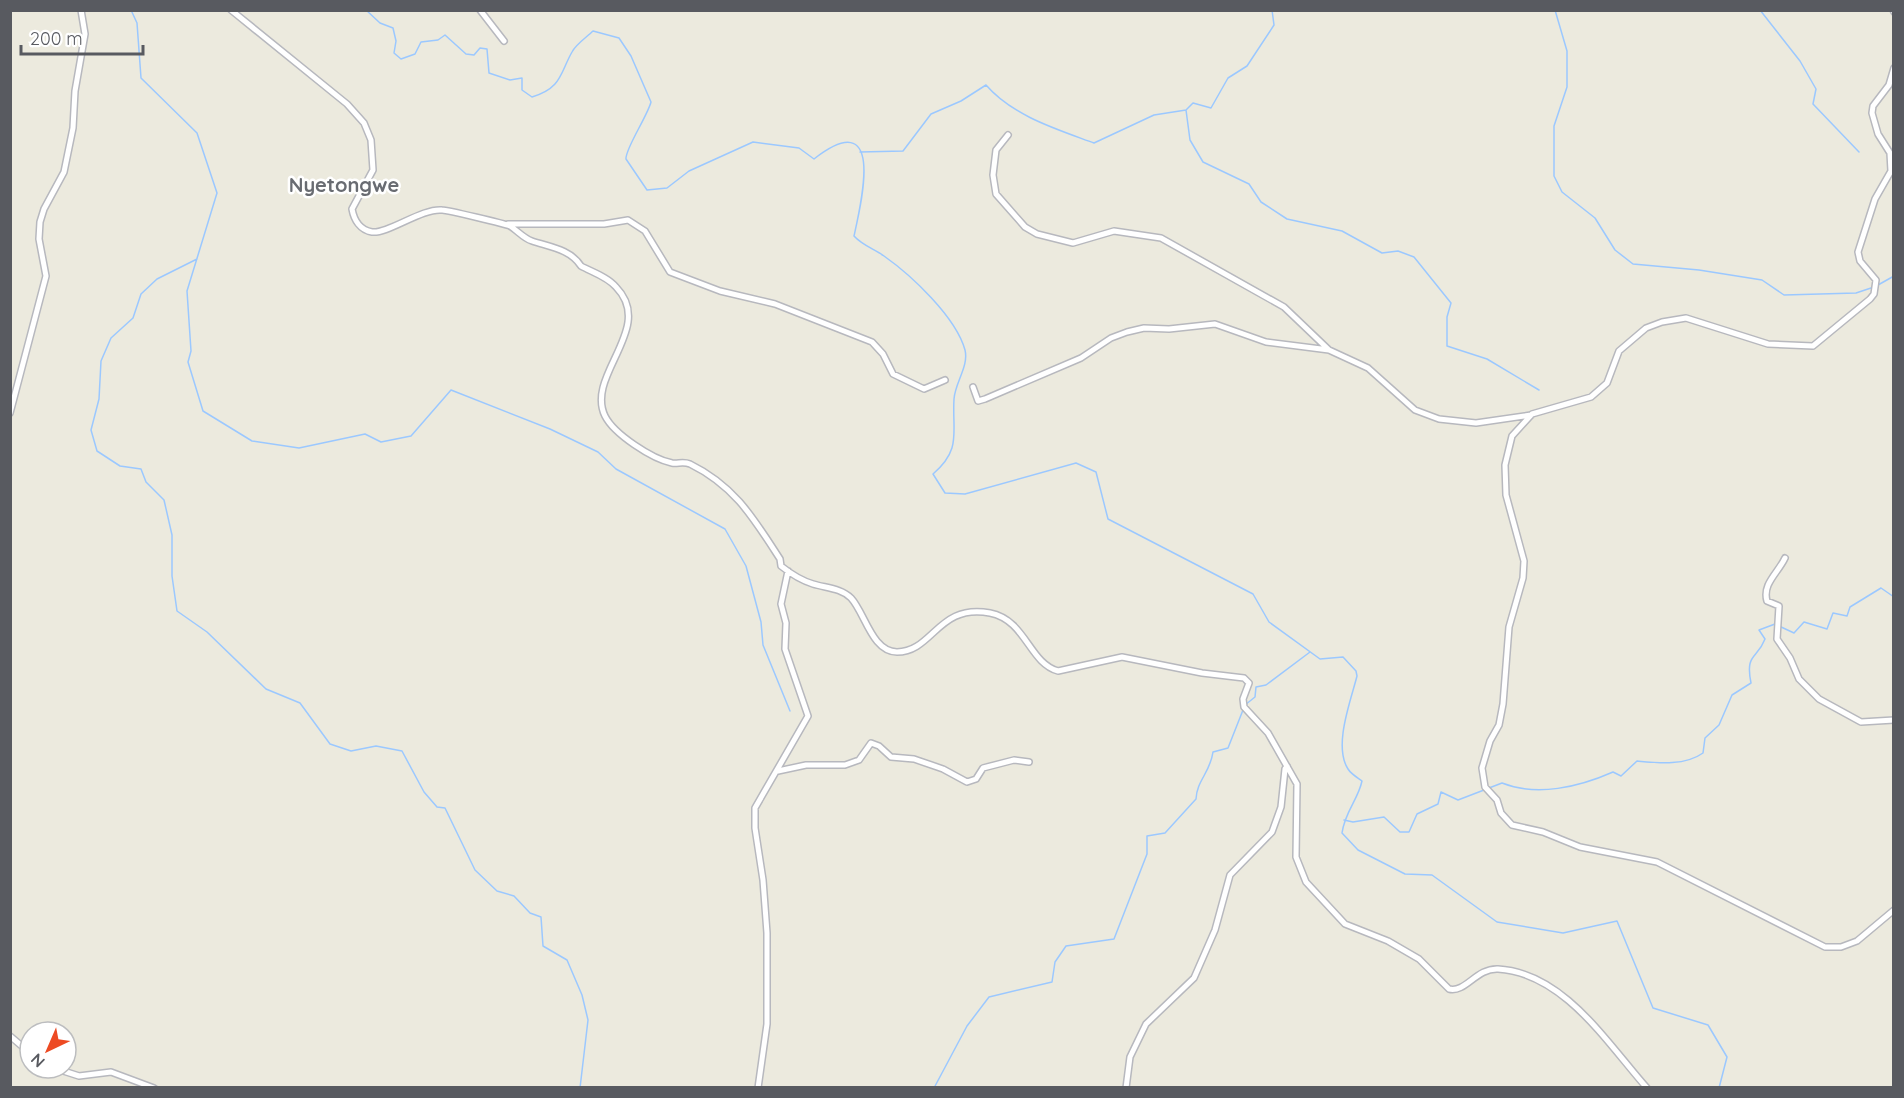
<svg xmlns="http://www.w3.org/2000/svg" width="1904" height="1098" font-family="Quicksand,sans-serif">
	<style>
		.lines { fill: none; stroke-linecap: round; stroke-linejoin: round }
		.stream { stroke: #9bc8ff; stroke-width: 1.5 }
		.minor-casing { stroke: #b7b8be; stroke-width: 8 }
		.minor { stroke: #fff; stroke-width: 5 }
		.labels { text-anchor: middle; stroke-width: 5; stroke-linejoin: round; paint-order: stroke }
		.quarter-label { font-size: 20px; font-weight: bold; fill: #696c72; stroke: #fff }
	</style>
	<rect width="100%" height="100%" fill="#eceade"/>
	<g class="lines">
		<!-- stream -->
		<path class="stream" d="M131,10L137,23L141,78L197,133L217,193L187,291L191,351L188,362L203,411L252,441L299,448L365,434L381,442L411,436L451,390L550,429L598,452L616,469L725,529L746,566L761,622L763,645L790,711
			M366,10L380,23L393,28L396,41L394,53L401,59L415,54L421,42L438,40L445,35L466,54L474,55L480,48L487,49L489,73L510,80L522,78V90L532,97C562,88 560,73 572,52C576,44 587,37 593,31L619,38L631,56L651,102C647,117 625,149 626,159L647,190L667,188L689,171L753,142L799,148L814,159C885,104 862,200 854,236C862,245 874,249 884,256C911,275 956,317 965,350C969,366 955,383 954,399C952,433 962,449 933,474L945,493L965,494L1076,463L1096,472L1108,519L1253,594L1269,622L1320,659L1343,657L1356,671L1357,676C1351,700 1333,746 1348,769C1351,774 1358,778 1362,781C1358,800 1345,811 1342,833L1358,850L1405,874L1432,875L1497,922L1563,933L1617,921L1653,1008L1708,1025L1727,1057L1719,1088
			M1555,10L1567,51V87L1554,126V176L1562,192L1595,218L1615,250L1633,264L1699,270L1762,280L1784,295L1856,293L1874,287
			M1760,10L1800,61L1816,89L1813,104L1859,152
			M1186,110L1193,103L1211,108L1228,78L1247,66L1274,25L1272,10
			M860,152L903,151L931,114L961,101L986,85C1013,116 1056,129 1094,143L1154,115L1186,110L1190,140L1203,162L1249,184L1261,202L1287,219L1342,231L1382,253L1398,251L1414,257L1451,303L1447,317V346L1487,359L1539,390
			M197,259L157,279L141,294L133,318L111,338L101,361L99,399L91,430L97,451L120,466L141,469L146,482L164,500L172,535V576L177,611L207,632L266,689L300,703L330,744L351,751L376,746L402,751L424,792L437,807L445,808L475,870L497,891L514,896L530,913L541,917L543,946L567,960L582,995L588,1020L580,1088
			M1878,285L1894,276
			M1779,626L1794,633L1804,622L1827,629L1833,613L1847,616L1850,607L1881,588L1894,597
			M1245,705L1255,697L1256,687L1266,685L1310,652
			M1489,788L1502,783C1537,797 1579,787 1613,772L1621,776L1637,761C1658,763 1685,766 1703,753L1705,738L1719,725L1732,695L1751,683C1745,653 1757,660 1765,639L1759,630L1775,624
			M1344,820L1353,822L1384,817L1400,832H1409L1417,814L1438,804L1441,792L1458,800L1484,790
			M934,1088L967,1026L989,997L1052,982L1055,962L1066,946L1114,939L1147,854V836L1165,833L1196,799C1197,780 1210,773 1213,752L1228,748L1243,710"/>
		<!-- minor casing -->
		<g class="minor-casing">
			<path id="minor" d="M231,10L347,104L364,123L371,140L373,170L352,209C354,220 360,230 372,232C388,234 422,208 442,210C447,210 506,224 510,226C518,231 523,238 532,241C550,247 570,249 581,266C592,272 608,277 616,287C656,328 585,375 605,416C614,434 652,459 672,463C678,464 683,461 690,464C735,486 754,519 780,559L781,566C791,574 800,580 813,584C826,588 841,588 851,598C865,613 872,652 897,652C933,652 938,603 990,613C1026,620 1029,663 1058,671L1122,657L1202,673L1244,678L1249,683L1243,699L1244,707L1268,733L1297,784L1296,857L1306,882L1345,924L1388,941L1419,959L1449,989C1466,993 1476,968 1498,969C1564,973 1607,1043 1647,1088
				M480,10L504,41
				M1893,10L1894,12
				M1894,68L1889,85L1873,106L1872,113L1878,134L1890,153L1891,171L1875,199L1858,252L1860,261L1876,280L1874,294L1870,299L1813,346L1768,344L1686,318L1662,322L1646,328L1619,351L1607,383L1591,397L1532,414L1512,436L1505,465L1506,495L1524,561L1523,578L1509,627L1503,704L1499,725L1490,741L1482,768L1485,787L1497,800L1501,813L1512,825L1543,832L1580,847L1657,862L1825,947H1841L1857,941L1894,910
				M1008,135L996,150L993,175L996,194L1025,227L1037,234L1073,243L1114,231L1161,238L1284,307L1329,350
				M508,224H604L628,220L645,231L670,272L720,291L775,304L872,342L883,354L893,374L924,389L945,380
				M973,387L978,401L985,399L1081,358L1111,338L1127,332L1144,328L1169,329L1215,324L1266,342L1329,350L1368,368L1415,410L1439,419L1476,423L1531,415
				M10,413L46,276L39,239L40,222L44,209L64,172L73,128L75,91L85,34L81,10
				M1785,558C1778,573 1762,584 1767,601L1779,606L1777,639L1790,658L1799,679L1819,699L1861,722L1894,720
				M778,771L806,765H845L859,760L871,743L879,746L891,757L914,759L943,769L967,782L976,779L983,768L1014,760L1029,762
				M10,1036L30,1053
				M54,1068L79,1076L111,1072L154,1088
				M758,1088L767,1024V933L763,880L755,828V808L808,716L785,649L786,623L781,604L788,571
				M1126,1088L1130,1057L1146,1024L1194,978L1215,930L1230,875L1272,832L1281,807L1285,769L1287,766"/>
		</g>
		<!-- minor -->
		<use href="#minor" class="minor"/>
	</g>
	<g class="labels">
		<!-- quarter labels -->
		<g class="quarter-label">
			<text x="344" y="192">Nyetongwe</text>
		</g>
	</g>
	<!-- border -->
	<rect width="1904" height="1098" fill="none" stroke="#585a60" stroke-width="24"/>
	<!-- north arrow -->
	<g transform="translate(48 1050) rotate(224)"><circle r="28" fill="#ffffff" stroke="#bcbdbf" stroke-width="1.5"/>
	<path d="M0-4.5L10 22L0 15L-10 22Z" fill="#ed4a23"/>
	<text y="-9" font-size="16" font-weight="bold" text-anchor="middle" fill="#585a60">N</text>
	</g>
	<!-- scale -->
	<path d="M21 45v9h122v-9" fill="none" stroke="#585a60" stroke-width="3"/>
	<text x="30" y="45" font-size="18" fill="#585a60" stroke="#ffffff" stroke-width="4.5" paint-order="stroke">200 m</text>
</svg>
